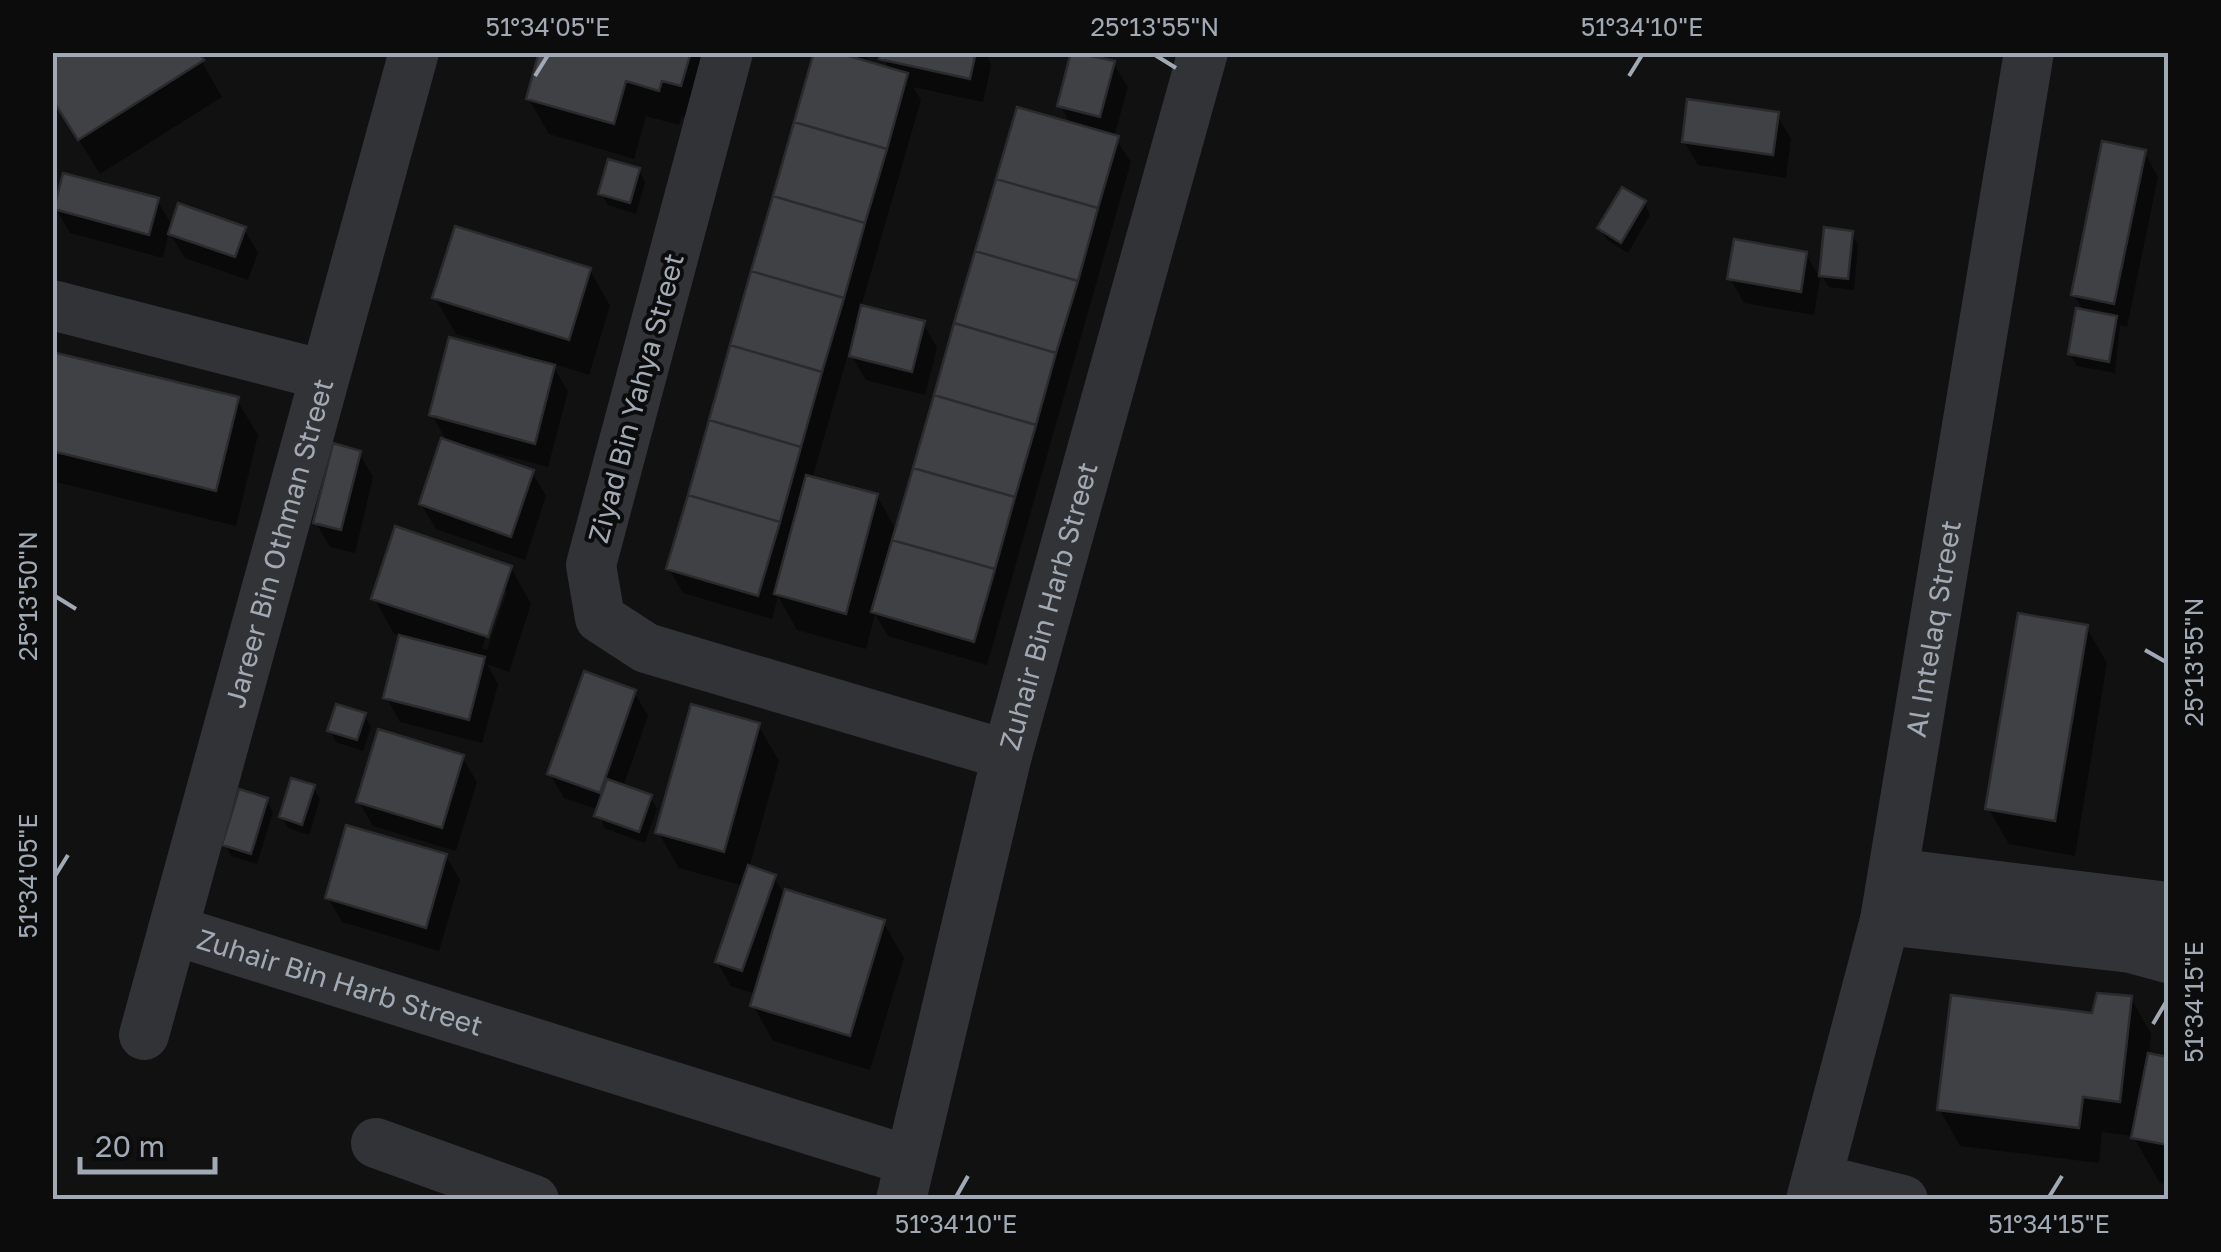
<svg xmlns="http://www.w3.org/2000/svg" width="2221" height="1252" font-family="'Golos Text',sans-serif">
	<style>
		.shadow { fill: #0007; fill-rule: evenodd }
		.building { fill: #404145; stroke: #2b2b2e; stroke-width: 2.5 }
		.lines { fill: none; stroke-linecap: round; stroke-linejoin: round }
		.minor { stroke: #323337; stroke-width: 50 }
		.ticks { fill: none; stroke: #a1aab4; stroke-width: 4 }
		.labels { text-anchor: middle; stroke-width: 8; stroke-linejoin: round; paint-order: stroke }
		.street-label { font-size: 28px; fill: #a1aab4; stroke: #0c0c0d }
		.neatline { fill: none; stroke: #a1aab4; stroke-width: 4 }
		.ticks-label { font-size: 25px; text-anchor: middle; fill: #a1aab4 }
	</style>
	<rect width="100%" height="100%" fill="#111112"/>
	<!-- shadow -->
	<path class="shadow" d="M196,52L222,97L100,174L64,116Z
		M542,52H720L701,121L682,116L679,125L646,116L634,159L549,134L528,98Z
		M795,52H869L866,64L888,70L883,52H986L991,66L983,102L913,87L921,100L861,307L923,323L937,348L925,395L866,380L849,351L812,479L877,496L897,532L1071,125L1060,105L1074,52L1113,63L1128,87L1114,137L1131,162L987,665L888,636L875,614L866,649L797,630L778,596L772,619L683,593L669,569L815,59Z
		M1777,115L1791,139L1786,178L1698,165L1684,141Z
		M2144,152L2158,177L2127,327L2120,325L2115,373L2077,366L2070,354L2084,312L2074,295Z
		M639,171L645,182L636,214L608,205L601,193Z
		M157,200L173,227L244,229L258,253L248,280L185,258L169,232L163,258L70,233L56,209Z
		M1644,203L1650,215L1628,253L1607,240L1600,228Z
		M1852,233L1858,245L1854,290L1829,287L1822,276Z
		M1806,254L1820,278L1814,315L1744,303L1730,278Z
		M590,270L610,306L589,375L551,363L568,391L548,467L469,446L468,450L532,472L546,496L525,560L436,529L421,504L448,443L432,415L523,354L456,334L435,298Z
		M52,354L237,400L258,435L236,526L52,481Z
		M359,453L373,477L355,553L330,547L316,523Z
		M511,568L531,604L509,672L487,664L498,684L482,743L400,722L386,697L402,636L394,634L374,598ZM501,591H507L487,650L482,648Z
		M2086,627L2107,663L2075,856L2009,844L1988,808Z
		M634,692L648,716L623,787L650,797L657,809L645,843L604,828L599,810L564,798L550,774Z
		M364,715L371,727L363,751L336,742L330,730Z
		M758,725L779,761L749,868L774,877L785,897L883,922L904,958L870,1070L773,1041L753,1005L756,994L731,986L717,962L744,886L679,868L658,832Z
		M462,757L477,782L456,851L373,826L359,802Z
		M313,787L320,799L309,835L288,828L282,817Z
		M266,800L273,812L257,864L231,856L225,845Z
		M446,856L460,880L439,951L342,922L328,898Z
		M2131,998L2151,1034L2149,1056L2168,1060V1185L2160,1183L2133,1136L2102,1132L2099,1163L1960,1146L1940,1110Z"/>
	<!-- building -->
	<path class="building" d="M52,52H199L204,60L78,140L52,99Z
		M539,52H691L681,86L662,81L659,91L626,81L614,124L526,99Z
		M814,52H835L908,73L887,149L794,122Z
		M880,52H976L970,79L879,59Z
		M1071,52L1115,61L1100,117L1057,106Z
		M1687,99L1779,112L1773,155L1682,142Z
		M1017,107L1119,136L1098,208L996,179Z
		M794,122L887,149L865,223L773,196Z
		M2102,141L2146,150L2114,304L2071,295Z
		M608,159L640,168L630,203L598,194Z
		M63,173L159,198L149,235L54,209Z
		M996,179L1098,208L1078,281L975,251Z
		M1622,187L1646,201L1621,243L1597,228Z
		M773,196L865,223L844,298L751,271Z
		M178,203L246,227L235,257L168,234Z
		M455,226L591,268L569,340L432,298Z
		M1824,227L1853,231L1848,279L1819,276Z
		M1734,239L1807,252L1801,292L1727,279Z
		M975,251L1078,281L1056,353L954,323Z
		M751,271L844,298L822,372L730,345Z
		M861,305L925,321L912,372L849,356Z
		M2076,308L2117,316L2109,362L2068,354Z
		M954,323L1056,353L1036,425L934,395Z
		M449,337L555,365L535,444L429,415Z
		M730,345L822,372L801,447L709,420Z
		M52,352L239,397L216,491L52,451Z
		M934,395L1036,425L1015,497L913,468Z
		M709,420L801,447L780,522L688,495Z
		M441,438L534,470L511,537L419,504Z
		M333,443L361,451L341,530L313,523Z
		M913,468L1015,497L995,569L892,540Z
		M806,475L878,494L846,614L774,594Z
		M688,495L780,522L758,596L666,569Z
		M395,526L512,566L488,637L371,599Z
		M892,540L995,569L974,642L871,612Z
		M2018,613L2088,625L2055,821L1985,809Z
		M399,635L485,657L469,720L383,698Z
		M584,671L636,690L600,793L547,774Z
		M336,704L366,713L357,740L327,731Z
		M691,704L760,723L724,852L655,833Z
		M378,729L464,755L442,828L356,802Z
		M291,778L315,785L302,825L279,817Z
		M607,779L652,795L639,832L594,816Z
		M239,789L268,798L251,854L222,845Z
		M346,825L447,854L426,928L325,898Z
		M748,865L776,875L742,971L715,962Z
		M785,889L885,920L850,1036L750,1006Z
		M2097,993L2132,996L2120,1102L2083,1097L2079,1128L1937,1110L1951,995L2092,1013Z
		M2148,1053L2168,1057V1145L2131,1138Z"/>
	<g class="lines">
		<!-- minor -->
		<g class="minor">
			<path d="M728,52L591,565L600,618L646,648L1007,755"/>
			<path d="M52,305L324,375"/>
			<path d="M1893,873L2168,907"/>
			<path d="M1885,920L2131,948L2168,958"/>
			<path id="s1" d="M173,930L910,1161"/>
			<path id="s2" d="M144,1035L414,52"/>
			<path d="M376,1143L534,1200"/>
			<path d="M1818,1179L1903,1200"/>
			<path id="s3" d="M901,1200L1007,755L1203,52"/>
			<path id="s4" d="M1811,1200L1885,920L2029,52"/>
		</g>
	</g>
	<!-- ticks -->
	<path class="ticks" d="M1155,55L1176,68M535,76L548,55M1629,76L1642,55M55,596L76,609M2145,650L2166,662M55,876L68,855M2153,1024L2166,1002M956,1197L968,1176M2049,1197L2062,1176"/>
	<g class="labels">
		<!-- street labels -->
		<g class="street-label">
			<text transform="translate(636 398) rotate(-75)" y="10">Ziyad Bin Yahya Street</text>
			<text dy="10" stroke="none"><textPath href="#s2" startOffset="510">Jareer Bin Othman Street</textPath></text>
			<text dy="10" stroke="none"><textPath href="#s3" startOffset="612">Zuhair Bin Harb Street</textPath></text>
			<text dy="10" stroke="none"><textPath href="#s4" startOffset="585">Al Intelaq Street</textPath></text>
			<text dy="10" stroke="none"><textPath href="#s1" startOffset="175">Zuhair Bin Harb Street</textPath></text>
		</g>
	</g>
	<!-- border -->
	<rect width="2221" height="1252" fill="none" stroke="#0c0c0d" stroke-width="110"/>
	<!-- scale -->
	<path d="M80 1157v15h135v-15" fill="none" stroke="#a1aab4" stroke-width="5"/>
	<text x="95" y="1157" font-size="30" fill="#a1aab4" stroke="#0c0c0d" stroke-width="8" paint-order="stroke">20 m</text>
	<rect x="55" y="55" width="2111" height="1142" class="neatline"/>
	<g class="ticks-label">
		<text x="548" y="36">51°34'05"E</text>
		<text x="1155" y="36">25°13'55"N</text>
		<text x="1642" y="36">51°34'10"E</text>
		<text transform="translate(28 596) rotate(-90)" y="9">25°13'50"N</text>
		<text transform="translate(2194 662) rotate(-90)" y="9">25°13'55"N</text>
		<text transform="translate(28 876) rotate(-90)" y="9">51°34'05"E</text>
		<text transform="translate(2194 1002) rotate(-90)" y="9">51°34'15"E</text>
		<text x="956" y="1233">51°34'10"E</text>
		<text x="2049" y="1233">51°34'15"E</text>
	</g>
</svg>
